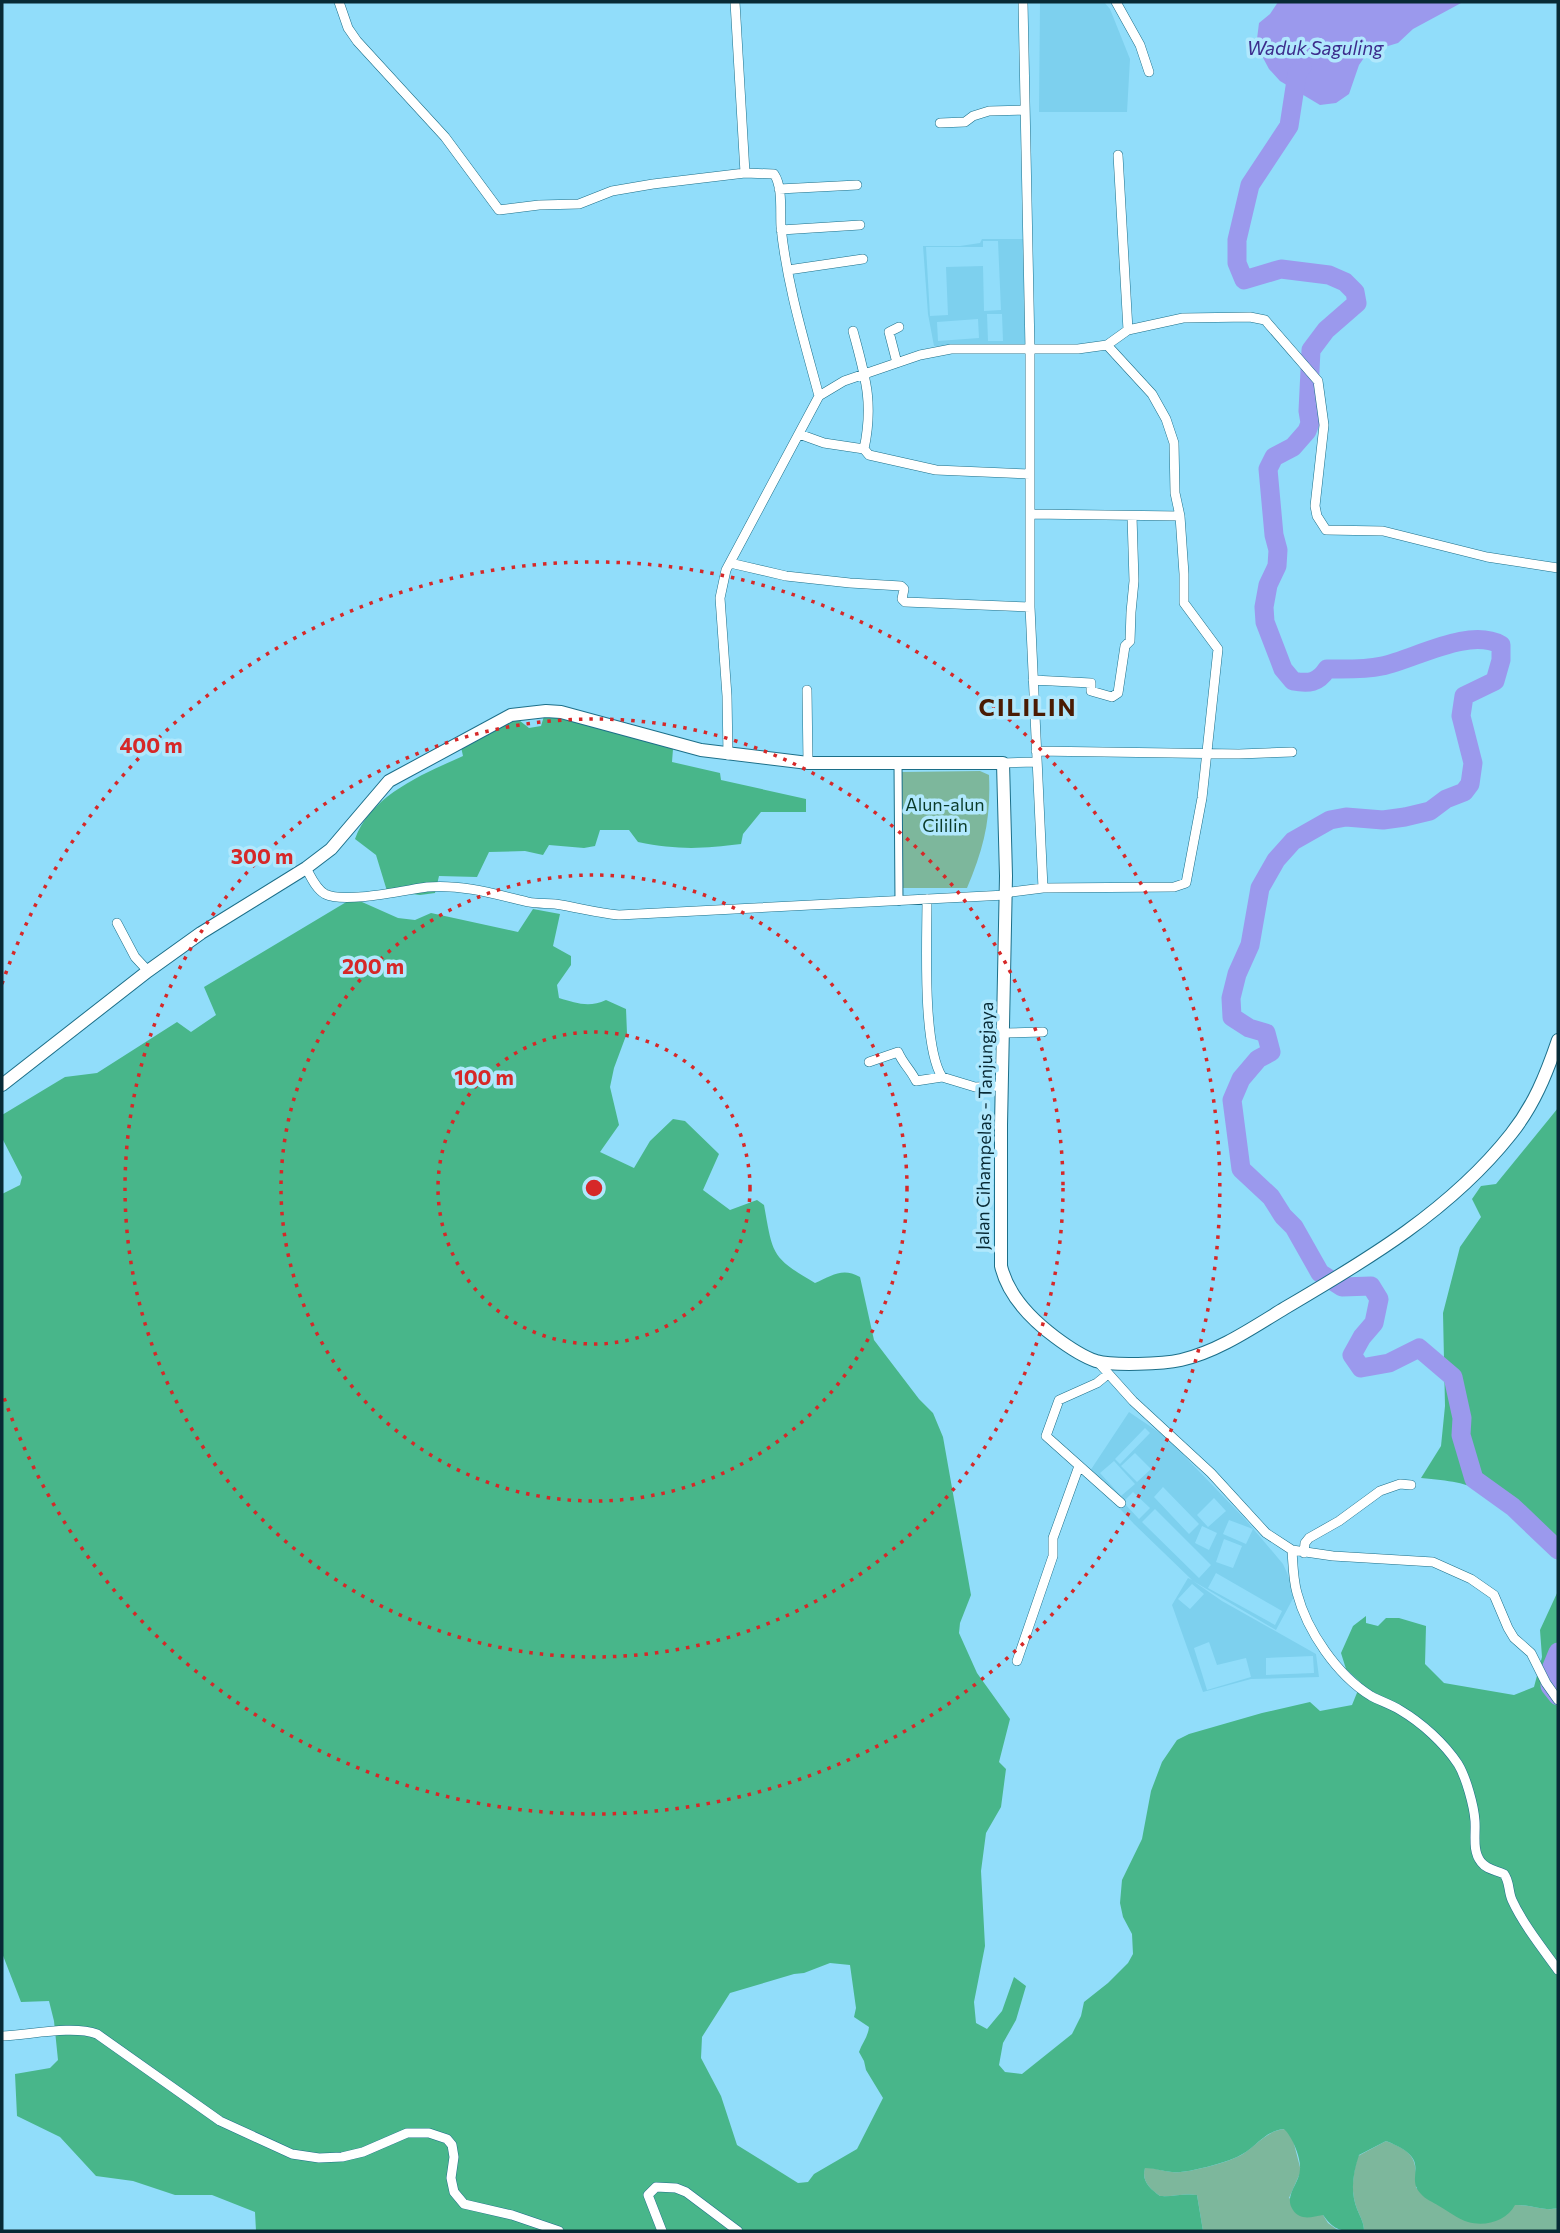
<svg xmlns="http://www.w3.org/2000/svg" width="1560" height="2233" font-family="Commissioner,sans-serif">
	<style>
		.built { fill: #7dd0ee; fill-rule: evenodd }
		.green { fill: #7db79c }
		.forest { fill: #48b68a; fill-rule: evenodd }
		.water { fill: #9b99ed }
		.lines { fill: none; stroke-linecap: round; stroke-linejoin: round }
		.river { stroke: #9b99ed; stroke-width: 19 }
		.pedestrian-casing { stroke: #1c6f89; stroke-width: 9 }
		.minor-casing { stroke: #1c6f89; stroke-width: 10 }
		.secondary-casing { stroke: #1c6f89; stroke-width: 14 }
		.pedestrian { stroke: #fff; stroke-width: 7 }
		.minor { stroke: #fff; stroke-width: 9 }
		.secondary { stroke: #fff; stroke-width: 12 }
		.ring { fill: none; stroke: #d62828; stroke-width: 3.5; stroke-dasharray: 3.5 7 }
		.labels { text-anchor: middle; stroke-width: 7; stroke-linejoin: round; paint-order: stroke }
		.park-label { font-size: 18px; fill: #0a3b29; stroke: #b0e8fd }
		.street-label { font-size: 18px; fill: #082a35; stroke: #b0e8fd }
		.water-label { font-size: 19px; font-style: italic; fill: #3c2c8c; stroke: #b0e8fd }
		.district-label { font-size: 24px; font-weight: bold; letter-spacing: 2px; fill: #4a1b03; stroke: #b0e8fd }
		.centre { fill: #d62828; stroke: #b0e8fd; stroke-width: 3.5 }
		.ring-label { font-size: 21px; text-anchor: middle; font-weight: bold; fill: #d62828; stroke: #b0e8fd; stroke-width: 7; stroke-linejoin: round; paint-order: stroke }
	</style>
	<rect width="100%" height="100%" fill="#91ddfa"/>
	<!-- built -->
	<path class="built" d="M1040,2H1104L1110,9L1130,59L1127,112H1039Z
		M982,239H1023L1025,347L934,346L928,314L923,246H960L980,243ZM983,241H998L1001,310L984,311L983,266L946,267L948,315L930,316L926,247H983ZM987,314H1002L1003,341H988ZM978,319L979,338L938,341L937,322Z
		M1129,1412L1166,1437L1245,1519L1283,1564L1296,1593L1276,1630L1193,1581L1222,1601L1316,1654L1319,1677L1251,1679L1203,1692L1172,1605L1188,1578L1192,1580L1134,1524L1088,1474ZM1145,1428L1150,1433L1120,1464L1115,1459ZM1135,1453L1151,1469L1137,1482L1121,1466ZM1114,1461L1135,1484L1121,1496L1100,1473ZM1163,1487L1199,1524L1189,1534L1154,1497ZM1133,1492L1150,1508L1139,1519L1123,1502ZM1214,1498L1226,1511L1208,1527L1197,1515ZM1155,1509L1211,1565L1199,1578L1142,1522ZM1229,1520L1253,1529L1246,1544L1223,1534ZM1202,1526L1217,1533L1209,1550L1195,1543ZM1224,1539L1242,1546L1233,1568L1216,1562ZM1216,1573L1282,1611L1275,1625L1208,1588ZM1192,1584L1204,1594L1190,1609L1178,1599ZM1209,1642L1217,1665L1246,1658L1251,1677L1207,1690L1194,1648ZM1313,1656L1314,1673L1266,1675V1658Z"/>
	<!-- green -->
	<path class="green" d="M980,771L989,775C991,819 984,848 967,888H903L902,772Z
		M1285,2129L1292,2136L1301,2171L1289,2198L1323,2215L1328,2223L1339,2231H1203L1197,2195C1184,2193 1173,2197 1160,2196C1150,2189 1141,2181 1145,2167C1154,2168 1163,2171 1172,2172C1185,2174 1225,2163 1237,2157C1254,2150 1265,2130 1285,2129Z
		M1386,2141C1414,2152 1417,2158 1416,2188L1515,2205C1530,2204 1543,2212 1558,2208V2231H1364C1364,2222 1360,2217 1357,2209C1350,2191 1353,2173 1358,2156Z"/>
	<!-- forest -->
	<path class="forest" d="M544,716L567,719L673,749L672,762L720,773L721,780L806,799V812H761L743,834L741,844C702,849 677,850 638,842L629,830H600L595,846L584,848L549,845L543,855L525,851L489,852L477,877L439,876L435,893L420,895L387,891L376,855L355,839C371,795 423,774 463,756L461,747L515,717L529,728L541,726Z
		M353,898L398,918L415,920L431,913L518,932L533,909L560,914L553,946L571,956V965L557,985L559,998C576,1003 589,1008 606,1000L626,1009L627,1033L614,1068L610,1087L619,1125L600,1152L634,1168L650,1141L673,1119L685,1121L719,1154L703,1190L730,1210L757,1200L764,1205C773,1255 771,1257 815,1283C832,1276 842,1267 860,1277L874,1340L919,1399L933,1413L943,1437L971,1595L960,1623L959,1633L977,1673L1010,1719L999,1762L1006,1769L1001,1807L986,1833L981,1871L985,1946L974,2002L976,2023L987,2029L1002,2011L1014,1977L1026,1986L1016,2020L1003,2043L999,2065L1005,2072L1022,2074L1072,2034L1081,2016L1084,2002L1108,1983L1128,1963L1133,1954L1132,1934L1123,1917L1120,1903L1122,1880L1142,1839L1151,1791L1162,1762L1177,1740L1189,1734L1262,1713L1310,1702L1320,1711L1352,1705L1361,1683L1346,1669L1341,1653L1353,1626L1366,1616V1623L1378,1626L1386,1618H1399L1426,1626L1425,1664L1444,1683L1514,1695L1534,1687L1542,1657L1540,1630L1558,1591V2208C1542,2212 1531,2204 1515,2205C1507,2221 1485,2227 1468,2222C1458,2219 1448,2211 1439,2206C1433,2202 1425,2199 1421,2194C1403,2176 1436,2160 1386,2141L1359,2155C1353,2173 1350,2191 1357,2209C1360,2217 1364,2222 1364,2231C1343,2231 1336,2233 1323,2215C1312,2217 1300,2221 1293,2210C1283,2196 1300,2183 1300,2169C1301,2158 1292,2136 1284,2129C1265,2130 1254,2150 1237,2157C1224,2163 1185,2174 1172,2172C1162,2171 1154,2168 1145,2168C1141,2181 1150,2189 1160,2196C1173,2197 1184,2193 1197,2195L1203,2231H256L255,2212L212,2195H175L133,2181L96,2176L60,2137L17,2116L15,2074L50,2068L58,2060L54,2021L49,2001L21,2002L2,1953V1194L20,1185L22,1177L2,1138V1115L65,1077L97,1073L177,1022L191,1032L216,1015L204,987ZM830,1963L850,1965L856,2008L854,2017L869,2027C868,2037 862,2043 859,2052L864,2061L866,2070L883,2098L857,2149L814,2174L808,2182L798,2183L737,2145L721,2096L701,2058L702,2037L730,1993L794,1974L804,1973Z
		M1558,1108V1561C1552,1551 1543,1548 1535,1539C1494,1494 1485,1483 1421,1478L1441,1446L1445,1406L1443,1313L1460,1247L1481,1217L1472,1199L1481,1186L1496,1184Z"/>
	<!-- water -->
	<path class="water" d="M1278,2H1463L1413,29L1398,43L1368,52L1359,65L1349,94L1336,103L1320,105L1280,81L1269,69L1261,54L1257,39L1259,23L1270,14Z"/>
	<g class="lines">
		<!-- river -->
		<path class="river" d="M1302,67L1297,74L1289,126L1250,185L1237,240V263L1244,280L1281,269L1329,275L1345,282L1355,292L1357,303L1326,330L1311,350L1308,411L1310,423L1307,431L1293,447L1274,457L1268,469L1274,535L1278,550L1277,566L1268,585L1264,607L1265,622L1283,669L1293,681C1309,684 1318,683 1327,669C1346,669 1363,670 1382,666C1415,659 1469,627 1501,645V660L1495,681L1464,696L1461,716L1473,763L1470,784L1464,792L1446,799L1430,811L1405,817L1383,820L1346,817L1330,820L1293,841L1276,860L1260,888L1250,945L1237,974L1231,998L1232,1017L1249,1028L1266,1033L1271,1052L1258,1059L1241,1079L1232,1100L1241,1169L1271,1197L1283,1216L1294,1227L1320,1273L1342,1287L1371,1286L1379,1299L1374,1323L1362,1337L1352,1355L1361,1368L1389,1363L1419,1348L1453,1377L1462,1418L1461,1435L1474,1479L1513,1507L1558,1550
			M1558,1652L1551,1669L1550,1686L1558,1696"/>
		<!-- pedestrian casing -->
		<g class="pedestrian-casing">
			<path id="pedestrian" d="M898,763L899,901"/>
		</g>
		<!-- minor casing -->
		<g class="minor-casing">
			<path id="minor" d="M339,2L348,28L357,41L445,137L499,210L539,205L579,204L612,191L653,184L745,173L774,174C783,187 780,211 781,227C787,285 804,340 819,396
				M735,2L745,173
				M1116,2L1140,45L1149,72
				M940,123L965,122L973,116L989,111L1024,110
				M1118,155L1128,330
				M779,189L857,185
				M781,230L860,225
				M788,270L863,259
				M853,331C865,376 874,402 864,449
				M897,363L889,332L899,327
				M799,434L824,443L864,449L869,455L936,470L1030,474
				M1031,514L1180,516
				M730,563L786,576L850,583L901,586L904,589L902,599L905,602L1030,607
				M1033,680L1091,683V691L1112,697L1118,693L1125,646L1130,641L1131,612L1134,581L1132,516
				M807,690L808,763
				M1036,751L1239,754L1292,752
				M728,755L727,696L720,598L726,570L819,396L844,381L920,355L951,349H1078L1107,345L1128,330L1183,318L1250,317L1265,320L1318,381L1324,425L1315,506L1317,516L1326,530L1383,531L1487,557L1558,568
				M1003,763L1036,762
				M306,868C311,877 316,889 325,894C344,904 405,890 427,887C462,884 495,894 528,902C537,904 546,903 555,904C576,907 597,913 619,915L1006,895L1011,892L1043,888L1030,607V350L1023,2
				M1043,888L1174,887L1186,883L1202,798L1218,649L1184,603V574L1180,516L1175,493L1174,443L1166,419L1152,394L1107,345
				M927,899C927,940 922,1045 942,1077
				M117,923L135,957L148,971
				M1004,1033L1043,1032
				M869,1062L898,1052C903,1064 911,1070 916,1081L942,1077L975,1087L1002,1086
				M1098,1362L1133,1401L1211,1473L1266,1533L1292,1550C1293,1564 1293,1579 1297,1593C1307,1631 1337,1675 1371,1696C1380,1701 1390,1704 1400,1710C1422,1723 1444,1743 1458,1764C1466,1777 1474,1806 1475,1821C1476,1834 1472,1851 1481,1862C1487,1870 1496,1870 1504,1874C1510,1882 1508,1891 1512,1900C1523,1924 1542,1948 1558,1970
				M1108,1374L1097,1383L1059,1400L1046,1436L1121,1503
				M1292,1550L1333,1556L1433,1562L1471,1579L1494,1595L1508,1628L1514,1638L1531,1653L1546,1683L1558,1700
				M1304,1553L1305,1543L1309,1538L1339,1521L1380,1491L1400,1484L1411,1485
				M1017,1661L1053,1556V1538L1079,1466
				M2,2036C29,2035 73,2025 97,2034L220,2121L292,2154L319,2158L342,2157L363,2152L407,2133H429L447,2139L452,2145L454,2157L451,2178L454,2192L464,2204L512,2215L559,2231
				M662,2231L648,2195L656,2187L676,2188L686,2192L738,2231"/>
		</g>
		<!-- secondary casing -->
		<g class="secondary-casing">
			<path id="secondary" d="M2,1085L148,971L201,933L306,868L331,849L389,781L511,715L546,711L561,712L701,750L808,763H1003L1006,876L1001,1125V1266C1008,1296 1031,1319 1055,1337C1067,1346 1081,1356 1096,1361C1113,1366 1163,1364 1181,1360C1219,1351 1252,1328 1285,1308C1367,1260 1451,1210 1511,1134C1534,1105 1546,1075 1558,1040"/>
		</g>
		<!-- pedestrian -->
		<use href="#pedestrian" class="pedestrian"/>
		<!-- minor -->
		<use href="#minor" class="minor"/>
		<!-- secondary -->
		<use href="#secondary" class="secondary"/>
	</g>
	<!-- distance rings -->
	<g class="ring">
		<circle cx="594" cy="1188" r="156"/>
		<circle cx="594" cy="1188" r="313"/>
		<circle cx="594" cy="1188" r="469"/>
		<path d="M2 984A626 626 0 1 1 2 1392"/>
	</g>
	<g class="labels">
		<!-- park labels -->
		<g class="park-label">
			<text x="945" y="811">Alun-alun<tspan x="945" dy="21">Cililin</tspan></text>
		</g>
		<!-- street labels -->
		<g class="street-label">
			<text transform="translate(985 1126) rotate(-89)" y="6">Jalan Cihampelas - Tanjungjaya</text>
		</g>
		<!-- water labels -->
		<g class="water-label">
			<text x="1315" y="55">Waduk Saguling</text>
		</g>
		<!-- district labels -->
		<g class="district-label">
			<text x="1028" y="716">CILILIN</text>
		</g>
	</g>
	<circle cx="594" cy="1188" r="10" class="centre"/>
	<g class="ring-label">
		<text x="151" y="753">400 m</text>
		<text x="262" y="864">300 m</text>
		<text x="373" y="974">200 m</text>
		<text x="484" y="1085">100 m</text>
	</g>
	<!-- border -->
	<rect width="1560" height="2233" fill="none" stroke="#082a35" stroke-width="7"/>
</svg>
